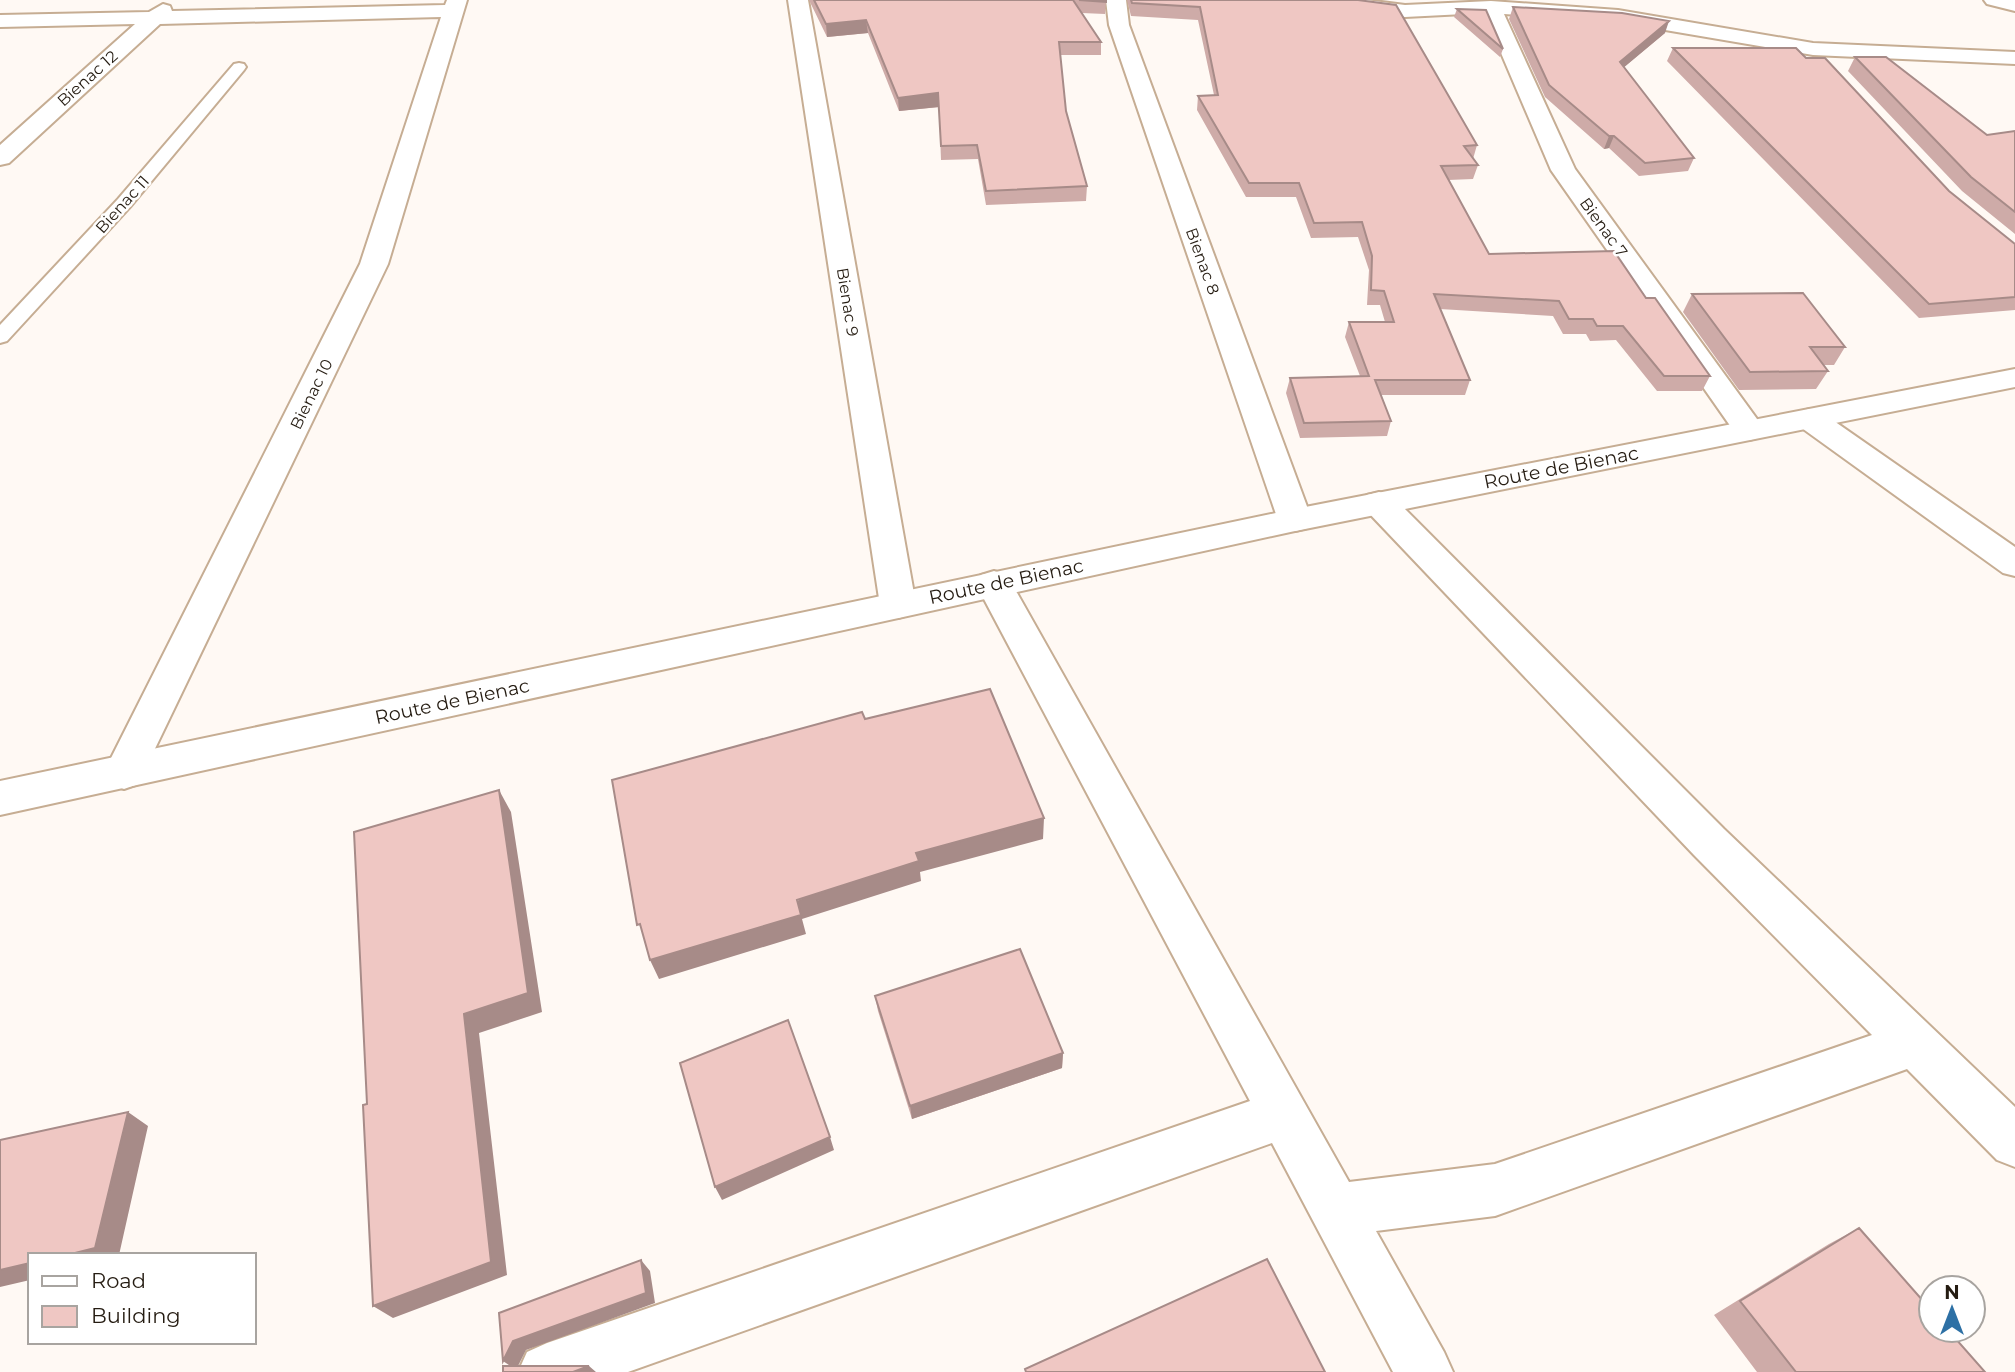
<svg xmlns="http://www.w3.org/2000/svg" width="2015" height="1372" font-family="Montserrat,sans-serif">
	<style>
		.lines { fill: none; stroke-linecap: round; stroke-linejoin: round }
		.service-casing { stroke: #c6ad93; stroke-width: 4 }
		.minor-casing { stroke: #c6ad93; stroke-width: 4 }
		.secondary-casing { stroke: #c6ad93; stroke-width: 4 }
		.service { fill: #fff; fill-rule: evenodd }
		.minor { fill: #fff; fill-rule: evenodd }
		.secondary { fill: #fff; fill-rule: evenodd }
		.wall { fill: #ceaba8 }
		.shaded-wall { fill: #a78b88 }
		.building { fill: #efc7c3; stroke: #a78b88; stroke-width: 2 }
		.labels { text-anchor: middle; stroke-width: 5; stroke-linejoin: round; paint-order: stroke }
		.far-street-label { font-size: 16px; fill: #251c12; stroke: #fff }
		.street-label { font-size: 19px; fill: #251c12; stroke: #fff }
	</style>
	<rect width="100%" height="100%" fill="#fff9f4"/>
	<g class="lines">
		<!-- service casing -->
		<g class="service-casing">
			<path id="service" d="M239,63L244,64L246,67L244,70L130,207L7,341L0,343V325L118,199L234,64Z"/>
		</g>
		<!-- minor casing -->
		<g class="minor-casing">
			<path id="minor" d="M447,0H467L388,264L138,784L124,789L110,784L104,772L360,264L441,17L160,24L9,163L0,165V145L135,24L0,27V15L149,12L163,4L170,6L172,11L445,5Z
				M788,0H808L916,605L911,614L898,618L885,614L880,605Z
				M1106,0H1126L1129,25L1312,520L1307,528L1295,531L1283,528L1278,520L1109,25Z
				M1310,0H1366L1405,5L1491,1L1618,10L1813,43L2015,52V64L1813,55L1618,22L1504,14L1575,169L1765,430L1760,437L1749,440L1738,437L1551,170L1484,13L1405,17L1320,6L1313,4Z
				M1984,0H2015V11L1987,4Z
				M1810,409L1821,412L2015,547V576L2003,573L1799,426L1794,419L1799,412Z
				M1379,492L1391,495L1724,829L2015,1107V1167L1997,1160L1907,1069L1495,1216L1376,1231L1444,1352L1453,1372H1393L1272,1143L628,1372H518L527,1352L547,1343L1250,1101L976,584L981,575L994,571L1007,575L1012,584L1349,1182L1495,1164L1872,1035L1694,855L1367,511L1362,503L1367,495Z"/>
		</g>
		<!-- secondary casing -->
		<g class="secondary-casing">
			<path id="secondary" d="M2015,369V387L1295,531L0,815V781L1295,509Z"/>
		</g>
		<!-- service -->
		<use href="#service" class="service"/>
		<!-- minor -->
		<use href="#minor" class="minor"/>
		<!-- secondary -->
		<use href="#secondary" class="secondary"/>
	</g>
	<!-- wall -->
	<path class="wall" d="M809,0H1106L1105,14L1082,13L1101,42V55H1060L1066,111L1087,186L1086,201L986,205L978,159L941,160L939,107L899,111L868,33L827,37Z
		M1127,0H1358L1477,145L1473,159L1478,165L1473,179L1448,180L1489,254L1646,298L1710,376L1702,391H1657L1616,340L1590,341L1586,334H1563L1553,316L1440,309L1470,380L1465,395H1381L1391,421L1387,436L1300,438L1286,393L1290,378L1360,376L1345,337L1349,322H1385L1380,305H1367L1369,270L1358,237L1311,238L1296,197H1246L1197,110L1198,96L1214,95L1198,20L1131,16Z
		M1513,7L1665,33L1624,67L1694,158L1688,171L1639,176L1609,148L1604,149L1545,97L1509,19Z
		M1457,9L1503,49L1500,57L1454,17Z
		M1673,48L1949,191L2015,244V310L1919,318L1667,61Z
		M1855,57L1987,135L2015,131V234L1962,191L1848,71Z
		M1692,294L1845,347L1834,365H1824L1828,371L1816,389L1739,390L1683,312Z
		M875,996L1063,1053L1062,1068L912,1119L878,1011Z
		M1859,1228L1985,1372H1757L1714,1315L1829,1244Z"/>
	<!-- shaded-wall -->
	<path class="shaded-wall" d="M866,20L868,33L827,37L826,24Z
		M1669,21L1665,33L1616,74L1620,62Z
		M938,93L939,107L899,111L898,98Z
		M1609,136H1614L1609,148L1604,149Z
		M499,790L511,812L542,1012L479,1033L507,1275L393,1318L373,1306L464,1014Z
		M1044,818L1043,839L920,872L921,881L802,919L806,934L659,979L650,960L916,853Z
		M1063,1053L1062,1068L912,1119L910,1106Z
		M128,1112L148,1126L119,1255H67Z
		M830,1137L834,1150L722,1200L715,1187Z
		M641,1260L650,1271L655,1303L526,1350L516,1370L503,1361L513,1341Z
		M30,1263V1280L0,1287V1270Z
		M589,1366L596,1372H573Z"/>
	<!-- building -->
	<path class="building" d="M814,0H1073L1101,42H1059L1066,111L1087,186L986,191L977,145L941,146L938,93L898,98L866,20L826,24Z
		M1079,0H1106V2Z
		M1131,0H1358L1396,5L1477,145L1464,146L1478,165L1441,166L1489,254L1614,251L1646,298H1655L1710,376H1664L1623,326H1597L1593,319H1569L1559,301L1434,294L1470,380H1375L1391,421L1304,423L1290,378L1369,376L1349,322H1394L1384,291L1371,290L1372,256L1362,222L1314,223L1299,183H1249L1198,96L1218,95L1200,7L1132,3Z
		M1513,7L1622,13L1669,21L1620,62L1694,158L1645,163L1614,136H1609L1549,85Z
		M1457,9L1486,10L1503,49Z
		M1673,48H1796L1806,58H1825L1949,191L2015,244V297L1929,304Z
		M1855,57H1886L1987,135L2015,131V212L1971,177Z
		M1803,293L1845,347H1810L1828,371L1750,372L1692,294Z
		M990,689L1044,818L916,853L919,861L797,900L801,915L650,960L640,924L637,925L612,780L862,712L865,719Z
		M499,790L528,993L464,1014L491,1262L373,1306L363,1105L367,1104L354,832Z
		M1020,949L1063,1053L910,1106L875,996Z
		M788,1020L830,1137L715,1187L680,1063Z
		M128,1112L95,1248L67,1255H30V1263L0,1270V1140Z
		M1859,1228L1931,1310V1330H1948L1985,1372H1796L1740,1301Z
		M1267,1259L1325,1372H1026L1025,1369Z
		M641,1260L646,1293L513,1341L503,1361L499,1313Z
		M503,1366H589L573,1372H503Z"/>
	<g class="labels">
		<!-- far-street labels -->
		<g class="far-street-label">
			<text transform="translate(87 78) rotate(-42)" y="6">Bienac 12</text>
			<text transform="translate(122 204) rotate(-48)" y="6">Bienac 11</text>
			<text transform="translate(1604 227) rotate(54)" y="6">Bienac 7</text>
			<text transform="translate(1203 261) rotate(70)" y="6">Bienac 8</text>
			<text transform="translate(848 302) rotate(81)" y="6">Bienac 9</text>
			<text transform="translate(311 394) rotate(-64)" y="6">Bienac 10</text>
		</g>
		<!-- street labels -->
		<g class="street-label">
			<text transform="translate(1561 467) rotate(-11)" y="7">Route de Bienac</text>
			<text transform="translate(1006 581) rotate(-12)" y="7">Route de Bienac</text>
			<text transform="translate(452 701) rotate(-12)" y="7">Route de Bienac</text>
		</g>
	</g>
	<!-- legend -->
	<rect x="28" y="1253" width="228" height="91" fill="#ffffff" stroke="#a8a4a0" stroke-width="2"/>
	<rect x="42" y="1276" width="35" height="10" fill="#ffffff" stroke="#a8a4a0" stroke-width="2"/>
	<text x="91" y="1288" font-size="21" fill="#251c12">Road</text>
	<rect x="42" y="1306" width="35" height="21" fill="#efc7c3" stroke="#a8a4a0" stroke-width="2"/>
	<text x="91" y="1323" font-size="21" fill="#251c12">Building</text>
	<!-- north arrow -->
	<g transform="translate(1952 1309)"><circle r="33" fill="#ffffff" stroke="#a8a4a0" stroke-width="2"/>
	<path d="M0-5L12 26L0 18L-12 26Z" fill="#2d70a5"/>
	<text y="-10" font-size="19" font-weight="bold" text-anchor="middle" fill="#251c12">N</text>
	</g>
</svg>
